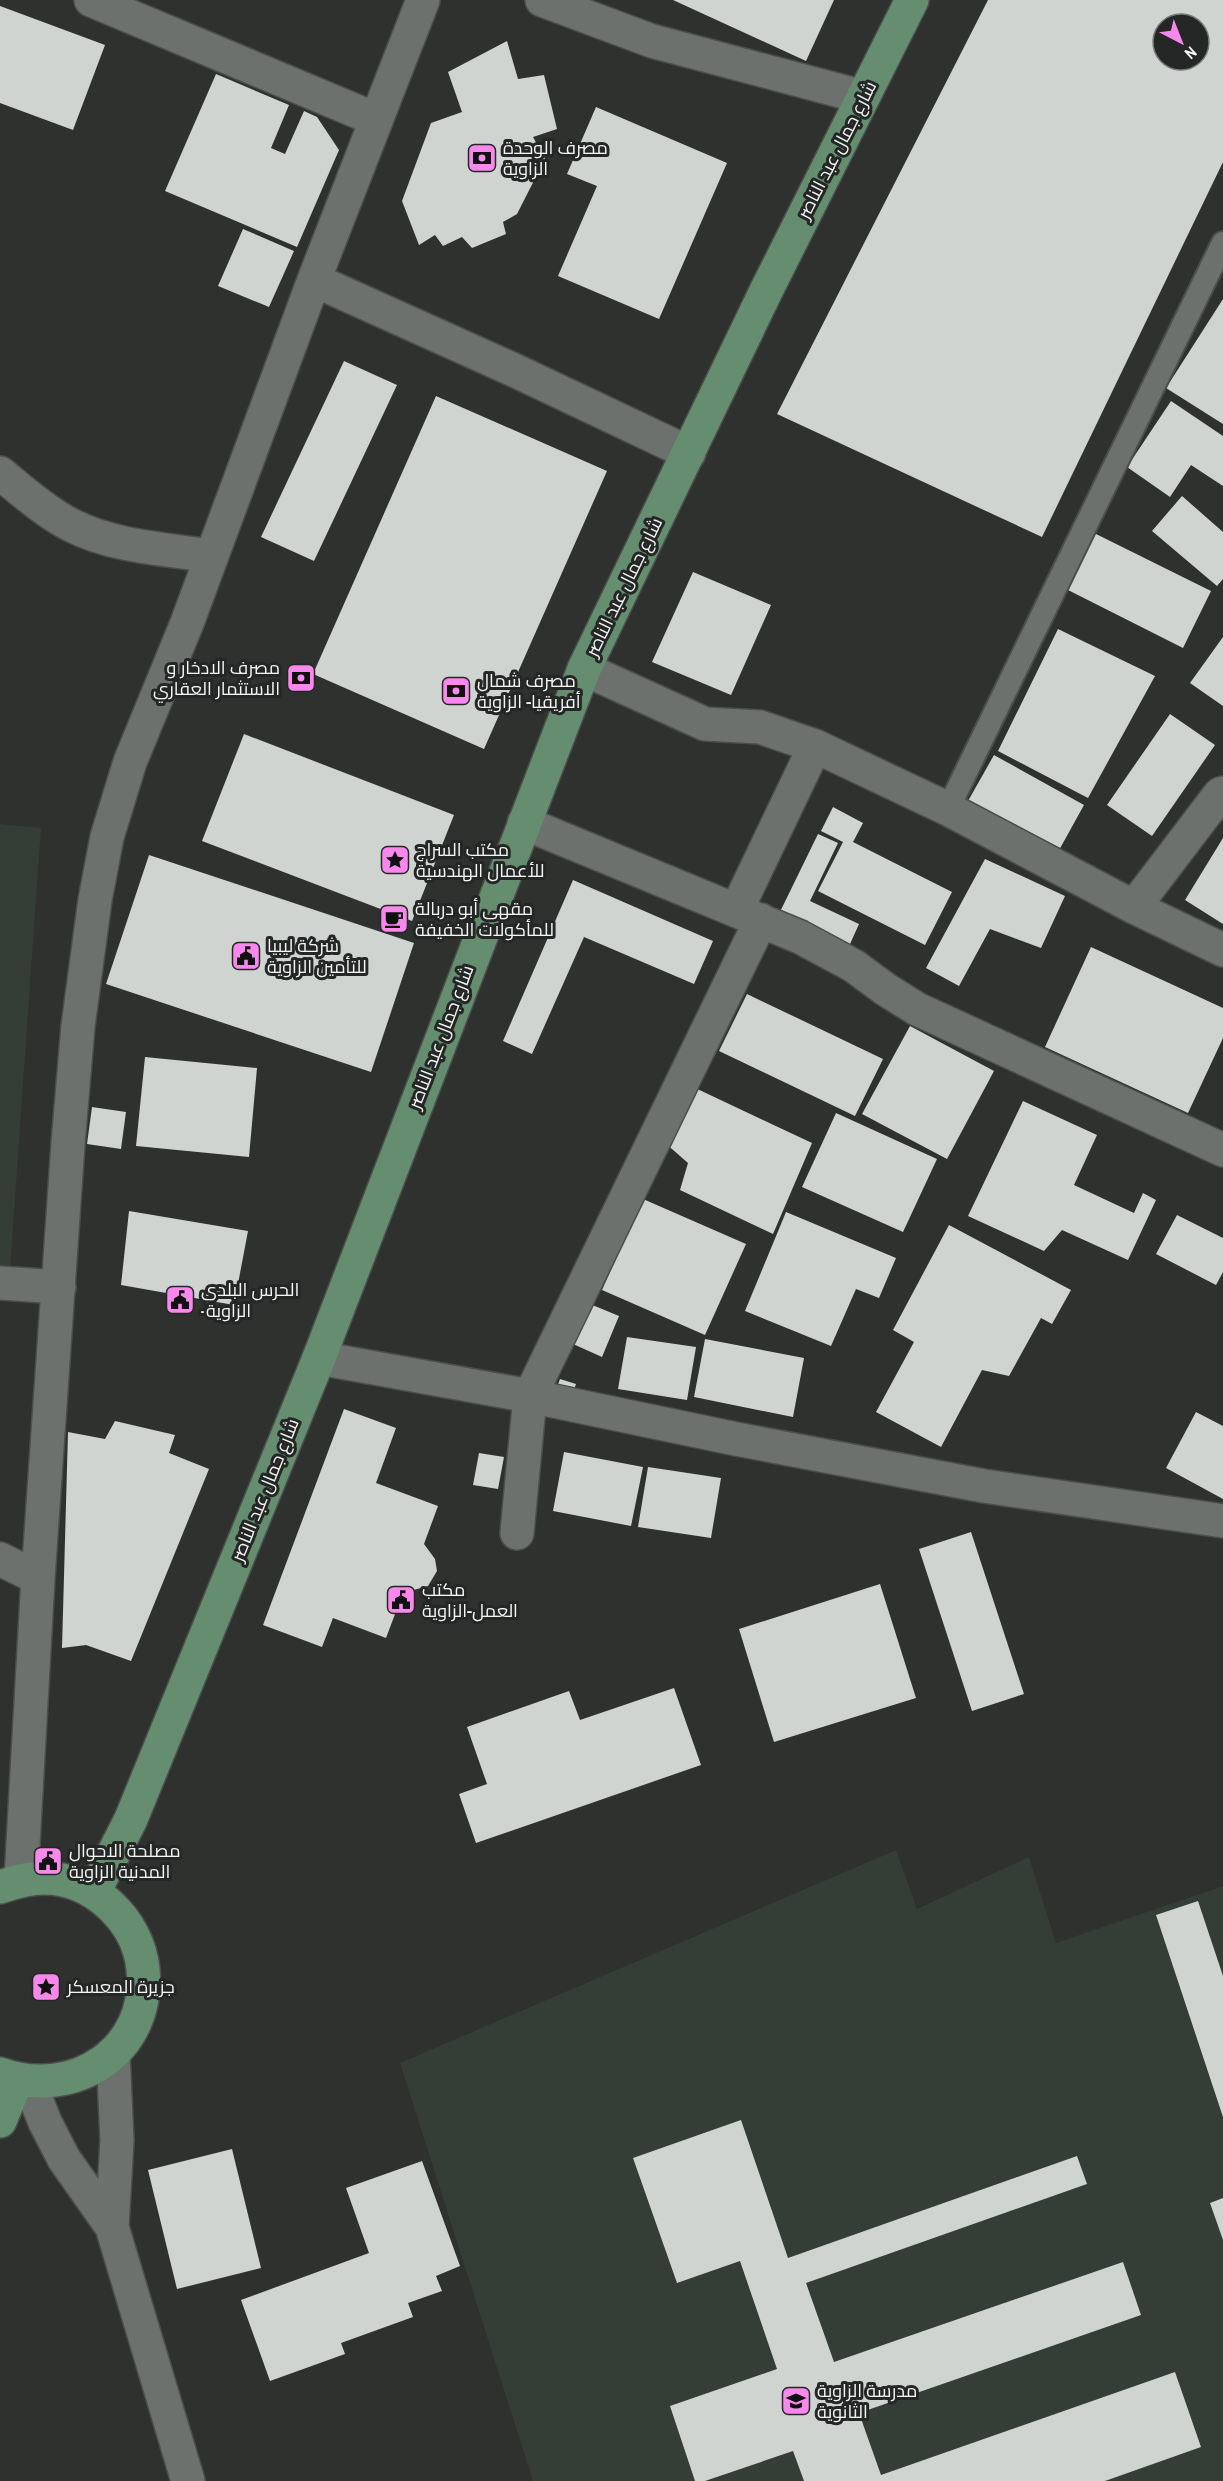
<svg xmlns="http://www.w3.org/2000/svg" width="1223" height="2481" font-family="'Archivo Narrow',Cairo,sans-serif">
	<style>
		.built { fill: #343d36 }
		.building { fill: #d0d4d1; fill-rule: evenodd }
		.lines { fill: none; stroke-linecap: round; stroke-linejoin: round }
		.service-casing { stroke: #4b4e4c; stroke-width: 26 }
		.minor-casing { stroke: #4b4e4c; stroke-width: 36 }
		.primary-casing { stroke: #4b4e4c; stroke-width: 36 }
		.service { stroke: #6d716e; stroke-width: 22 }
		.minor { stroke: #6d716e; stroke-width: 33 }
		.primary { stroke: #658e70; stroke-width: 33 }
		.labels { text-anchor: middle; stroke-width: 6; stroke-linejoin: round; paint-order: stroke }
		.poi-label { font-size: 18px; fill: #f3f6f4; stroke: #242725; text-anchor: start }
		.street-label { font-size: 18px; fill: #f3f6f4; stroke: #242725 }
	</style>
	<rect width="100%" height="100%" fill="#2e312e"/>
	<!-- built -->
	<path class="built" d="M0,824L41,828L10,1270L0,1269Z
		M896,1850L917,1909L1029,1857L1056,1943L1223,1886V2481H533L400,2063Z"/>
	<!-- building -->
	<path class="building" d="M673,0H834L806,61Z
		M988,0H1223V162L1042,537L777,414ZM1163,24H1199V60H1163Z
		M0,6L105,45L73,130L0,103Z
		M507,41L518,79L544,75L557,129L533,137L545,159L517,214L503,222L506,234L472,248L462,237L443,246L435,235L419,245L402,201L431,123L462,112L448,72Z
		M216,74L289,105L271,148L285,154L304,111L317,117L339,150L297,247L165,191Z
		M596,107L727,163L659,319L558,276L597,186L567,174Z
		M243,229L294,251L269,307L218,286Z
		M1223,299V424L1166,388Z
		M344,361L397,385L314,561L261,537Z
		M436,396L607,471L484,749L313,674Z
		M1171,401L1223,436V486L1191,465L1170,497L1127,467Z
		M1182,496L1223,532V579L1217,586L1152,531Z
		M1094,533L1211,591L1183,648L1066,589Z
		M693,572L771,605L731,695L652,662Z
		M1058,629L1155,676L1088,798L998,751Z
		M1223,637V706L1190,683Z
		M1170,714L1215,745L1152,836L1107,805Z
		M244,734L454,815L412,921L202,841Z
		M994,755L1084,805L1058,852L968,801Z
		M833,807L863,823L853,842L952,892L925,945L818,891L843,842L821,831Z
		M818,834L838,843L810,901L859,924L846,953L776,920Z
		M1223,838V924L1185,900Z
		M149,855L414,943L371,1072L106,984Z
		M985,859L1065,896L1041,948L990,929L959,986L926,968Z
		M573,880L713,941L694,984L584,937L532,1054L503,1041Z
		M1091,947L1223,1008V1038L1188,1113L1045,1047Z
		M747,994L883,1059L855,1116L719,1051Z
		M910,1026L994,1071L947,1159L862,1114Z
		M145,1057L257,1068L249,1157L136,1146Z
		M691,1086L812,1143L773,1234L680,1190L688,1163L664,1142Z
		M1023,1101L1097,1135L1074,1185L1134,1213L1143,1193L1156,1200L1128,1260L1062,1230L1044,1251L968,1216Z
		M92,1107L126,1112L121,1149L87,1144Z
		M836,1113L937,1159L903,1232L802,1187Z
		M643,1199L746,1244L705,1335L602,1290Z
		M129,1211L248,1231L234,1305L121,1285Z
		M786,1212L896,1258L879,1298L856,1289L831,1346L745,1311Z
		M1177,1215L1223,1238V1272L1216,1285L1156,1254Z
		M949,1225L1071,1290L1052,1324L1041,1318L1009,1376L982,1370L941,1447L876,1412L914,1342L893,1330Z
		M590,1304L619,1316L602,1357L573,1344Z
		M627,1337L696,1347L687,1400L618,1389Z
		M705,1339L804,1358L793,1417L694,1397Z
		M560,1379L576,1384L571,1398L555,1393Z
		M344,1409L396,1428L376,1483L438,1506L424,1544L435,1559L437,1571L428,1586L403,1593L386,1638L333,1618L322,1647L263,1625Z
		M1196,1412L1223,1426V1499L1166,1468Z
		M115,1421L175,1435L169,1453L209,1469L131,1661L86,1645L62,1648L68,1432L105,1439Z
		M564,1452L643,1467L631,1526L553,1511Z
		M479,1453L504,1457L498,1489L473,1485Z
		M648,1467L721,1478L711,1538L638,1527Z
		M971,1532L1024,1694L972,1711L919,1549Z
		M880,1584L916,1698L774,1742L739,1629Z
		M674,1688L701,1765L476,1843L459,1794L487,1784L467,1727L569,1691L580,1720Z
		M1198,1901L1223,1976V2117L1156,1915Z
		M741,2120L788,2258L1077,2156L1087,2184L806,2283L834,2362L1123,2262L1141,2315L859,2413L881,2475L1175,2372L1201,2447L1105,2481H804L793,2451L705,2481H695L670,2406L777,2369L740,2261L677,2283L633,2158Z
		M232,2149L261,2268L177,2289L148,2170Z
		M422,2161L460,2266L436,2276L442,2291L408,2303L413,2317L341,2343L345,2354L270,2381L241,2300L369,2253L346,2188Z
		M1223,2198V2240L1210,2203Z"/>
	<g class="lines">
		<!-- service casing -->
		<g class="service-casing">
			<path id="service" d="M948,809L1223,243"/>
		</g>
		<!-- minor casing -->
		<g class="minor-casing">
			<path id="minor" d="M91,0L375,119
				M542,0L652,41L863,97
				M314,280L516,371L689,453
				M0,473C22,491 46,512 71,525C114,547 165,549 211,556
				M584,669L705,724L760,727L815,746L948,809L1134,907L1223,950
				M524,823L800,937L854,966L885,989L917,1009L1223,1150
				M1134,907L1220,794L1223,793
				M737,909L815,746
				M0,1283L59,1287
				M319,1358L530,1396L736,1439L984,1486L1223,1521
				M517,1533L530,1396L761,920
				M0,1559L38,1578
				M21,1880L38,1578L68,1144L78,1026L95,900L107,837L130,762L187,623L314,280L423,0
				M29,2082L45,2122L64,2159L112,2227L188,2481
				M112,2227L117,2140L113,2053"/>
		</g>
		<!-- primary casing -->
		<g class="primary-casing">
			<path id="primary" d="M0,1887C15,1882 28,1878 44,1878C93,1878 138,1920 143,1969C151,2051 74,2100 0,2074
				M94,1892L131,1819L319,1358L584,669L766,291L912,0
				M0,2121L17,2080"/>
		</g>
		<!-- service -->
		<use href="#service" class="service"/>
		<!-- minor -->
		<use href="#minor" class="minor"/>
		<!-- primary -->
		<use href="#primary" class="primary"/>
	</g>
	<!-- icons -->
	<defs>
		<g id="bank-square" transform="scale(1.5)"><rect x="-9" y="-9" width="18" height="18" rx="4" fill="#f888eb" stroke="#242725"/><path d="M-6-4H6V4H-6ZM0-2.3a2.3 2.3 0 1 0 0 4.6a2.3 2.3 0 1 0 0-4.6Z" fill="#111"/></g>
		<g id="sight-square" transform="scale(1.5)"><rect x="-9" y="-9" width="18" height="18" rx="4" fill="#f888eb" stroke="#242725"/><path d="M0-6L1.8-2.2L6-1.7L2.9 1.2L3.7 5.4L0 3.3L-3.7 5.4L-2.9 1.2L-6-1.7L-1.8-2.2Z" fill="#111"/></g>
		<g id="cafe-square" transform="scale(1.5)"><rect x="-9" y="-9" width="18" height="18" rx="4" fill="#f888eb" stroke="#242725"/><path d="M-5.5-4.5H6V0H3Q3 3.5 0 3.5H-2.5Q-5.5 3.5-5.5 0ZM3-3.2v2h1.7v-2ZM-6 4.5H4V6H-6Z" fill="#111"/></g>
		<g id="civic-square" transform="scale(1.5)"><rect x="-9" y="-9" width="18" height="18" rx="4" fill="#f888eb" stroke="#242725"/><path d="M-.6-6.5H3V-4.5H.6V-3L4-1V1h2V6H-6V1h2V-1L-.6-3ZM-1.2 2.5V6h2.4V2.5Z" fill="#111"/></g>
		<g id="school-square" transform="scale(1.5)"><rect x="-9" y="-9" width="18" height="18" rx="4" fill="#f888eb" stroke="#242725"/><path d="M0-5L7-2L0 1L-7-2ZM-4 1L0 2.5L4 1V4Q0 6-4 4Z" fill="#111"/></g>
	</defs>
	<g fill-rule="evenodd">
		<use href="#bank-square" x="482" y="158"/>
		<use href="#bank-square" x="301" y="678"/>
		<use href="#bank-square" x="456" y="691"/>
		<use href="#sight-square" x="395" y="860"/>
		<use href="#cafe-square" x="394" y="919"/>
		<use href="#civic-square" x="246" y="956"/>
		<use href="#civic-square" x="180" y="1300"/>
		<use href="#civic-square" x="401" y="1600"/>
		<use href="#civic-square" x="48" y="1861"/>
		<use href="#sight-square" x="46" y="1987"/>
		<use href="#school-square" x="796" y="2401"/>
	</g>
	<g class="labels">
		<!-- poi labels -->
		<g class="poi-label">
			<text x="503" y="154">مصرف الوحدة<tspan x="503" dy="21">الزاوية</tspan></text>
			<text x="280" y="674" text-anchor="end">مصرف الادخار و<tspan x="280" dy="21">الاستثمار العقاري</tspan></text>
			<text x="477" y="687">مصرف شمال<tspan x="477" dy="21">أفريقيا- الزاوية</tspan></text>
			<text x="416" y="856">مكتب السراج<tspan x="416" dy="21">للأعمال الهندسية</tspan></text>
			<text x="415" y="915">مقهى أبو دربالة<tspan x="415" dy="21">للمأكولات الخفيفة</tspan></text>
			<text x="267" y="952">شركة ليبيا<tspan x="267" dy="21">للتأمين الزاوية</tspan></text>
			<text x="201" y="1296">الحرس البلدي<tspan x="201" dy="21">-الزاوية</tspan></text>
			<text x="422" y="1596">مكتب<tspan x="422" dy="21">العمل-الزاوية</tspan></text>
			<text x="69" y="1857">مصلحة الاحوال<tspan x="69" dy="21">المدنية الزاوية</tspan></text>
			<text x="67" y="1993">جزيرة المعسكر</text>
			<text x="817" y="2397">مدرسة الزاوية<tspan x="817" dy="21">الثانوية</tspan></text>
		</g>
		<!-- street labels -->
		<g class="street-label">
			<text transform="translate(837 150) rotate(-63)" y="6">شارع جمال عبد الناصر</text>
			<text transform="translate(624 587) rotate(-64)" y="6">شارع جمال عبد الناصر</text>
			<text transform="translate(441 1037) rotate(-69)" y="6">شارع جمال عبد الناصر</text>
			<text transform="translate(265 1490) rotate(-68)" y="6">شارع جمال عبد الناصر</text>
		</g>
	</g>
	<!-- north arrow -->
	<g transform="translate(1181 42) rotate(138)"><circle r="28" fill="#242725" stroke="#777a78" stroke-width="1.5"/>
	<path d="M0-4.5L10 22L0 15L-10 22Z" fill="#f888eb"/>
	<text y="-9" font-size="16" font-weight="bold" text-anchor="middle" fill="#f3f6f4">N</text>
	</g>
</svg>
